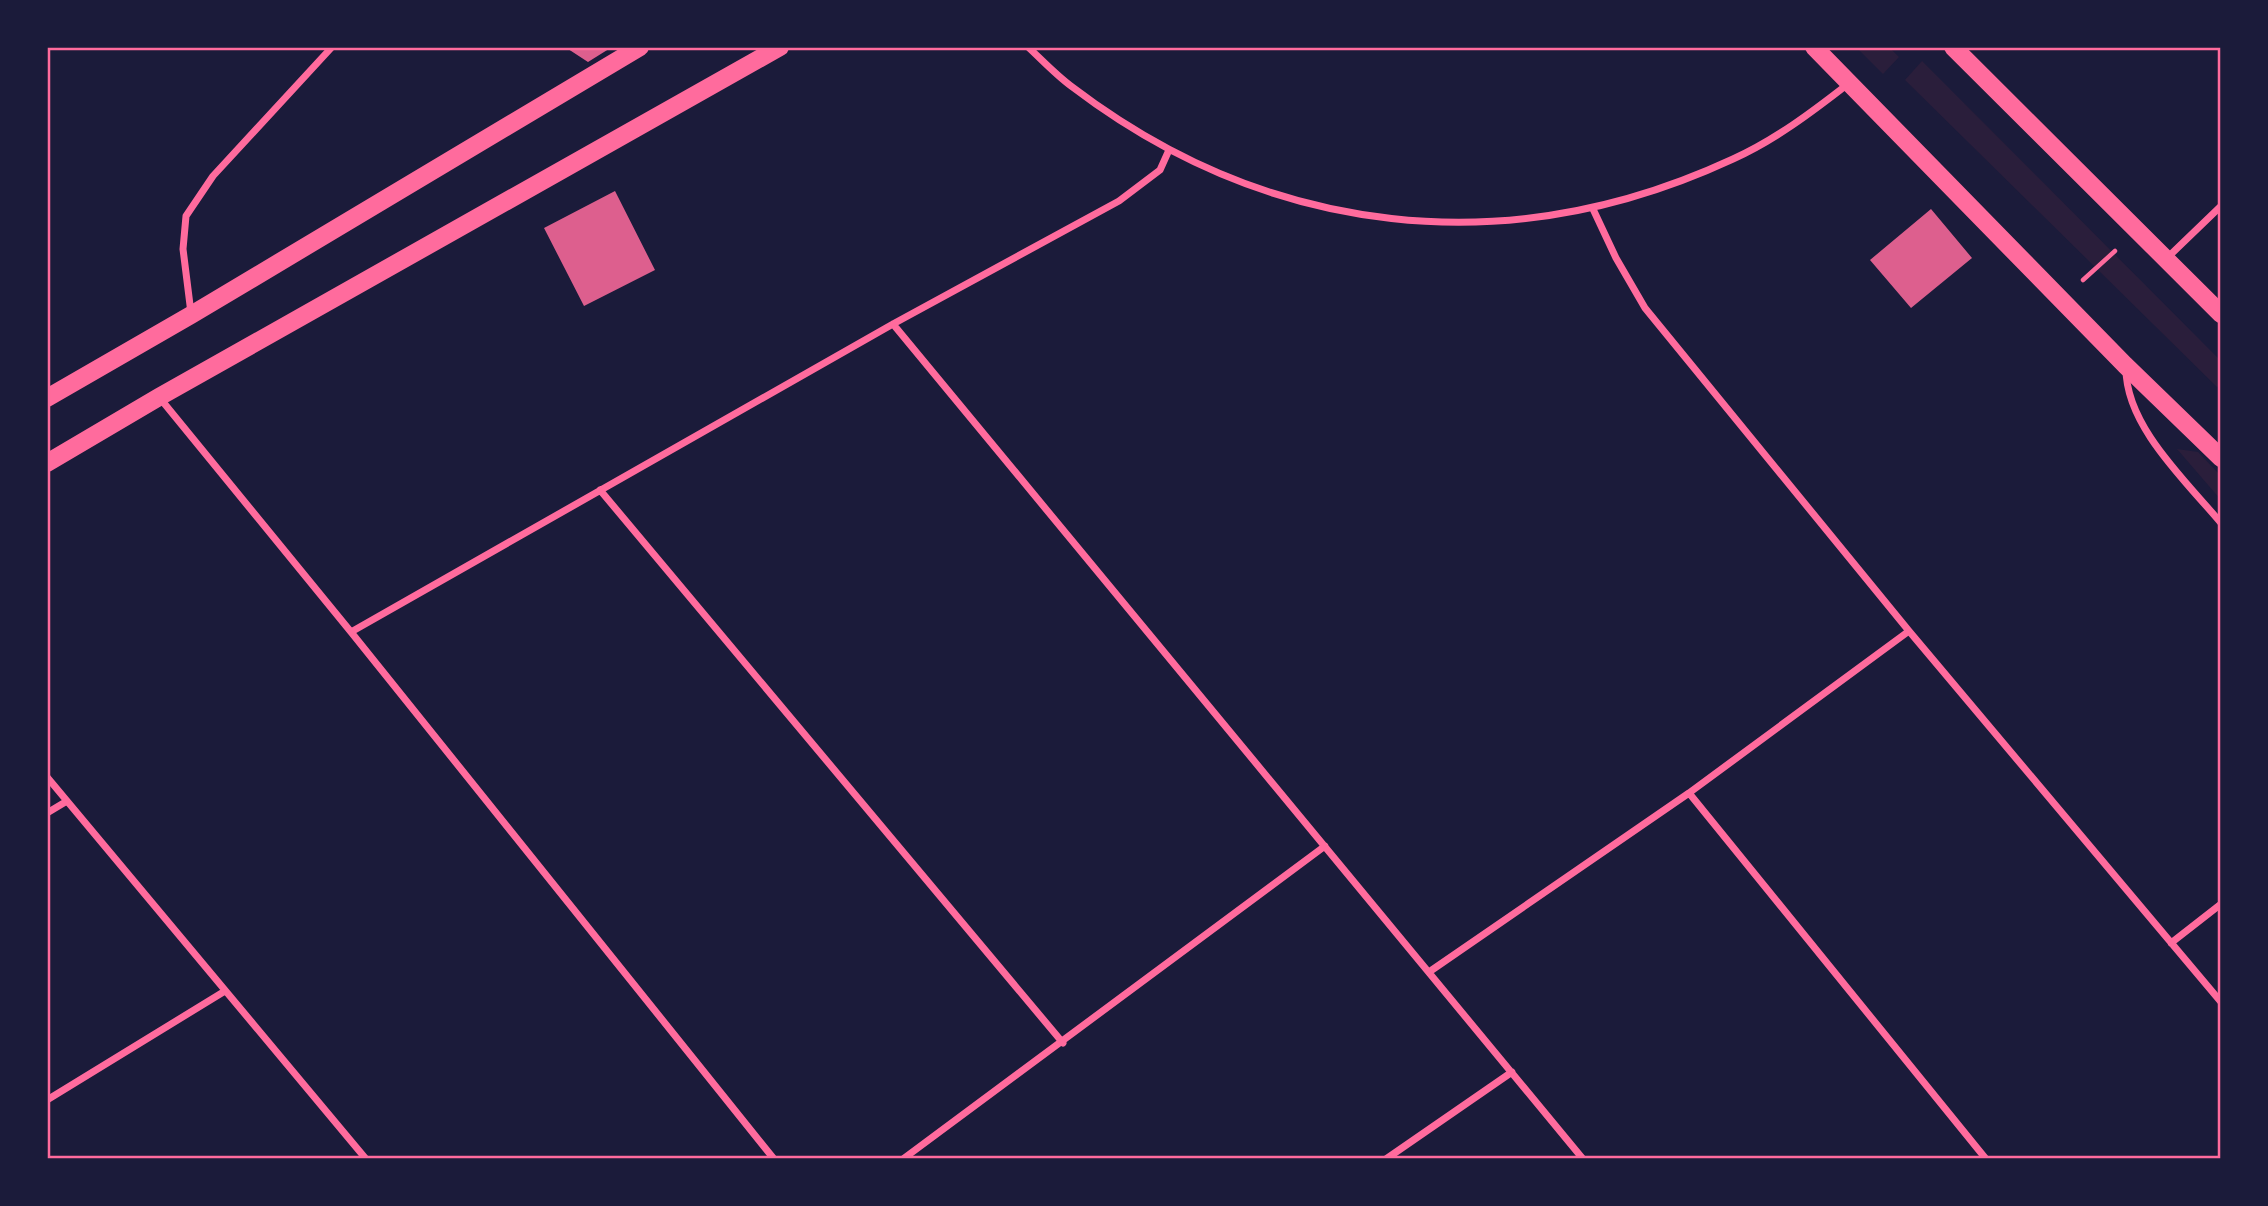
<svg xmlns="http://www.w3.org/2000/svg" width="2268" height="1206" font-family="Jost,sans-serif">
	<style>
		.green { fill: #2a1e3b }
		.building { fill: #dd5f8e }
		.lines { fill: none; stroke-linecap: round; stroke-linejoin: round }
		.path { stroke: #ff6b9d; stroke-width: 4.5 }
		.minor { stroke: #ff6b9d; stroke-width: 7 }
		.primary { stroke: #ff6b9d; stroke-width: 18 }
		.neatline { fill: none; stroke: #ff6b9d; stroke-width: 2.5 }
	</style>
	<rect width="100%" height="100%" fill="#1b1b3a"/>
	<!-- green -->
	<path class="green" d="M1856,47H1889L1899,57L1883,74Z
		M1922,61L2221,361V384L2217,387L1905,80Z
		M2177,449L2198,452L2221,476V500Z"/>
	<!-- building -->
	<path class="building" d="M565,47H612L588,62Z
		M615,191L655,270L584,306L544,228Z
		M1931,209L1972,258L1911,308L1870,260Z"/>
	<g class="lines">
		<!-- path -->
		<path class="path" d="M2083,280L2115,251"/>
		<!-- minor -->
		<path class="minor" d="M1028,47C1042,60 1056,75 1071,86C1269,237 1507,264 1733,159C1775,140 1812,112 1848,84
			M1593,209L1616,258L1645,308L1909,631L2221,1002
			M2166,259L2221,206
			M191,313L183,249L186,216L213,176L332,47
			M893,324L1583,1159
			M2126,369C2126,426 2186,481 2221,523
			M159,397L351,632L774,1159
			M600,490L1063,1043
			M351,632L893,324L1119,201L1160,170L1169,150
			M47,777L366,1159
			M1689,793L1986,1159
			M47,813L67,801
			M2171,943L2221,904
			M1429,972L1689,793L1909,631
			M47,1100L225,991
			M903,1159L1325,846
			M1386,1159L1512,1072"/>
		<!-- primary -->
		<path class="primary" d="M1814,47L2125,365L2221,458
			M1953,47L2221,314
			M47,398L191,315L640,47
			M47,463L159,397L780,47"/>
	</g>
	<!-- border -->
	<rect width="2268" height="1206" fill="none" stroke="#1b1b3a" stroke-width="98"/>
	<rect x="49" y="49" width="2170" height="1108" class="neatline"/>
</svg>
